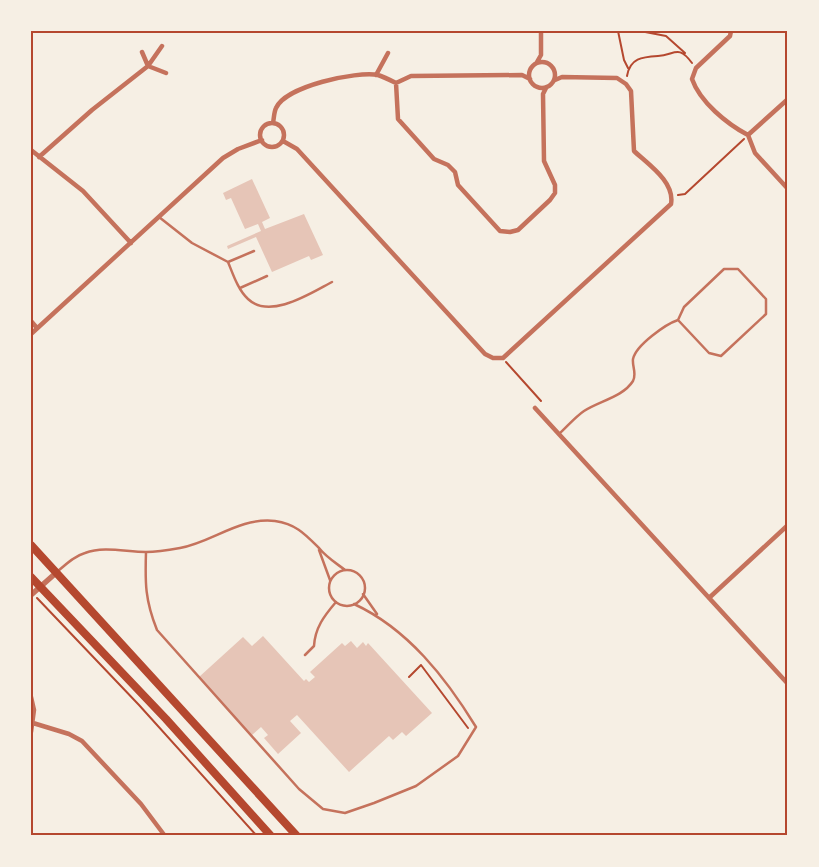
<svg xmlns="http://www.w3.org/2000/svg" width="819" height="867" font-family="'Open Sans',sans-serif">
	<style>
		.building { fill: #e6c5b7 }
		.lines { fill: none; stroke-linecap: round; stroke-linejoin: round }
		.path { stroke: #b5482f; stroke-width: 2 }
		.service { stroke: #c5725c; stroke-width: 2.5 }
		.minor { stroke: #c5725c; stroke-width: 4.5 }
		.tertiary { stroke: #c5725c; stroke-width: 5.5 }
		.primary { stroke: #b5482f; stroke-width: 8 }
		.neatline { fill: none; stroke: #b5482f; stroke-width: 2 }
	</style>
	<rect width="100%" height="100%" fill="#f6efe4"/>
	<!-- building -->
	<path class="building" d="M252,179L270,218L262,222L265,229L304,214L323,255L311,260L309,256L272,272L256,237L228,249L227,246L261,231L258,224L245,229L231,198L226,200L223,193Z
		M263,636L304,681L306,679L309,682L315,677L310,672L342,643L345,646L351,641L357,648L363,642L366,646L368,643L432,713L406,736L402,732L393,740L389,736L349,772L297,715L290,721L301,733L278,754L264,738L268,735L261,727L252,735L199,677L243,637L252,646Z"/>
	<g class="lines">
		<!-- path -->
		<path class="path" d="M618,31L624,60L628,68
			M640,31L666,36L685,53
			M627,76C630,58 642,57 658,56C675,55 678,44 692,63
			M678,195L685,194L744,139
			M506,362L541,401
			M37,598L139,705L257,836
			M409,677L421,665L468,728"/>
		<!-- service -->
		<path class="service" d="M159,217L192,243L228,262L254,251
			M228,262C233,274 238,290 248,299C270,320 311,293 332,282
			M240,288L267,276
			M559,434C567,427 575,417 584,411C599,401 623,397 633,381C637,373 632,367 633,359C636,345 666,324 678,320L709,353L721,356L766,314V299L738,269H724L684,307L678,320
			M319,550L330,580
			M146,552C145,583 145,600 157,630L299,789L323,809L345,813L374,803L416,786L458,756L476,727C446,678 408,629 354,604
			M329 588a18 18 0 1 1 36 0a18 18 0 1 1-36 0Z
			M57,572C65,565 74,556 85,553C104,546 126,552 146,552C157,552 169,550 180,548C213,542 239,517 275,521C296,524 305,534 319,548C326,557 336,563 345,570
			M363,594L377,614
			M305,655L314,646C315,628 324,616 336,602"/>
		<!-- minor -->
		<path class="minor" d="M731,31L730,36L696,68L692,79C700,102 727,124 748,135L755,153L788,189
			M142,52L148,66L166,73
			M529 75a13 13 0 1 1 26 0a13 13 0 1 1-26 0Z
			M537,62L541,55V31
			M376,75L388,53
			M396,83L398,119L434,159L448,165L455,172L458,185L500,231L510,232L518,230L550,200L555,193V185L544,161L543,94L546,88
			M273,123C274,118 274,112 276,108C286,86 356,71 378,75C384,77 390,80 396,83L411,76L522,75L530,79
			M260 135a12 12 0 1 1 24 0a12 12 0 1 1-24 0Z
			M748,135L788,99
			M283,141L297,149L485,354L493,358H503L671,204C675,182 649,165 634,151L631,91L626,84L617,78L562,77L555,80
			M31,150L83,191L131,243
			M39,157L92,110L148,66L162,46
			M31,321L37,328
			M31,334L223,158L238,149L262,140
			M535,408L788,684
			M709,598L788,525
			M31,697L34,710L31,732
			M33,723L69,734L82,741L141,804L165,836"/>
		<!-- tertiary -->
		<path class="tertiary" d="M31,595L57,572"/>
		<!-- primary -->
		<path class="primary" d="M31,545L297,836
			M31,577L166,719L271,836"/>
	</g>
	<!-- border -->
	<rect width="819" height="867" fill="none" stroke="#f6efe4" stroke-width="65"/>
	<rect x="32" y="32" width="754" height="802" class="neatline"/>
</svg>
